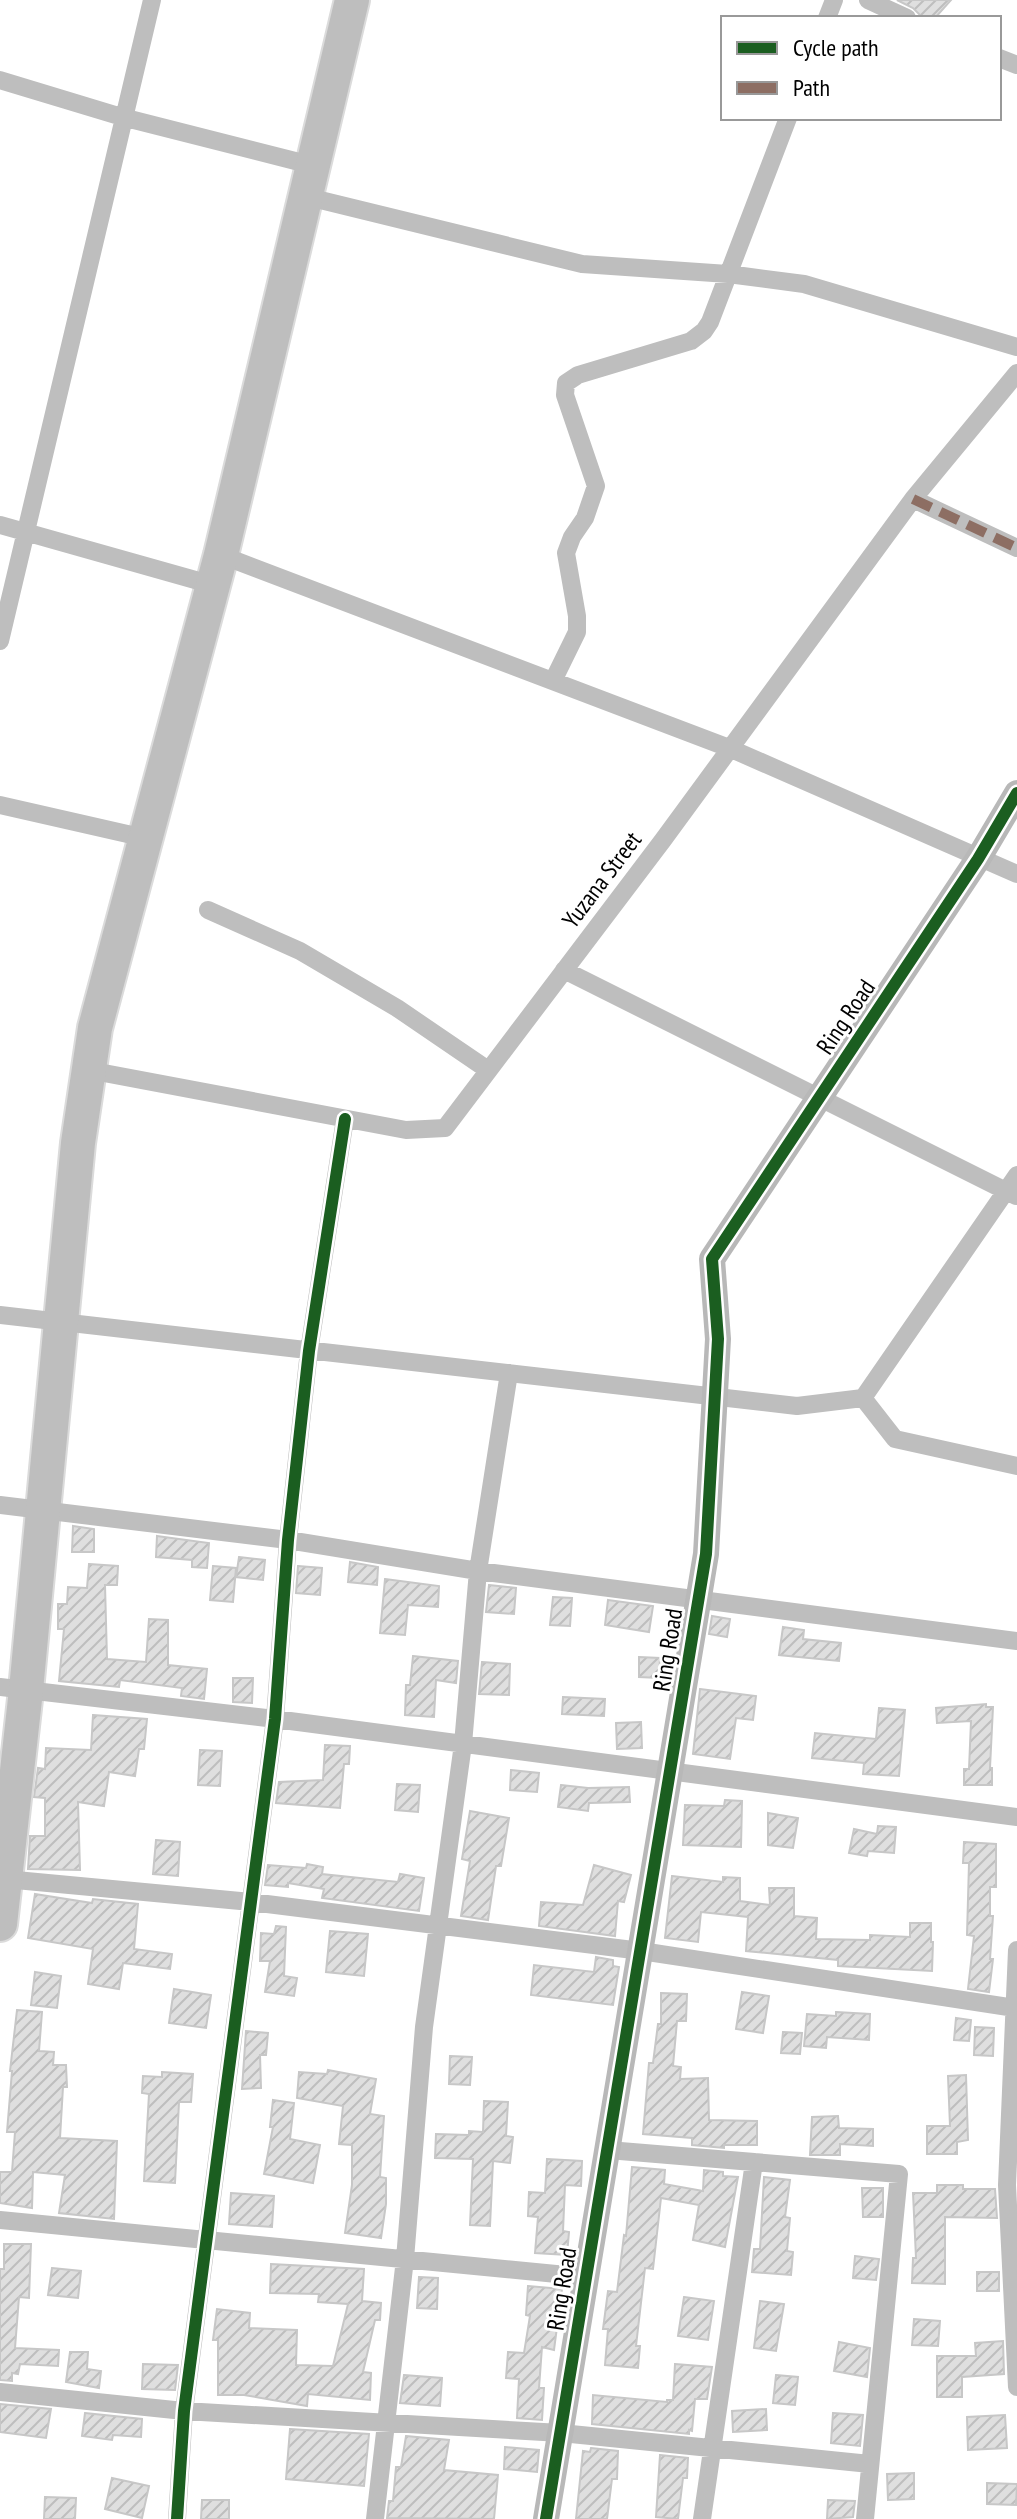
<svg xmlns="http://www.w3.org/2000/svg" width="1017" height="2519" font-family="'PT Sans Narrow',sans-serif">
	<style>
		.building { fill: url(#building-hatch); stroke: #c7c7c7; stroke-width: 2 }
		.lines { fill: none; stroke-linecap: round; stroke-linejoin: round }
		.highway-casing { stroke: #dbdbdb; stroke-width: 38 }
		.street { stroke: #bebebe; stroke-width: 18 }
		.secondary { stroke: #b8b8b8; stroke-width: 26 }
		.highway { stroke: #bebebe; stroke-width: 34 }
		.quiet { stroke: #8d6e63; stroke-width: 10; stroke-dasharray: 20 10; stroke-linecap: butt }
		.cycleway-casing { stroke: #fff; stroke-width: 17 }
		.cycleway { stroke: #1b5e20; stroke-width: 12 }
		.labels { text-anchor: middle; stroke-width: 6; stroke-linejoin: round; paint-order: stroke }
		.street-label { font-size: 24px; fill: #000; stroke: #fff }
	</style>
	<defs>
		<pattern id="building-hatch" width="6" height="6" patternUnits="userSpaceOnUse" patternTransform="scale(2)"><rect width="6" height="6" fill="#dfdfdf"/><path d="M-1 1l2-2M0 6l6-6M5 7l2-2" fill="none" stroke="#bebebe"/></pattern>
	</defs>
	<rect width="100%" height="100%" fill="#fff"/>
	<!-- building -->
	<path class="building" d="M897,0H951L935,18H923L913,8Z
		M73,1526L94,1529V1552H72Z
		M157,1536L209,1543L207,1568L192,1567V1560L156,1557Z
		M239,1557L265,1560L263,1580L236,1577Z
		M350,1562L378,1567L377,1585L348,1582Z
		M89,1564L118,1566L117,1585H105L107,1659L146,1662L149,1619L168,1620V1665L207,1669L204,1699L181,1696L182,1688L120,1680L119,1687L59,1681L64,1629H58V1604H67L68,1587L87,1588Z
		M213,1566L236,1568L233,1602L210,1600Z
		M298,1566L322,1568L320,1595L296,1593Z
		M385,1579L439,1586L438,1607L408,1605L405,1635L380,1633Z
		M489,1585L516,1588L514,1614L486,1612Z
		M553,1597L572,1598L570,1626L550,1625Z
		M608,1600L653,1606L649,1632L605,1625Z
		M712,1616L730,1619L727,1637L709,1634Z
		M783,1627L804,1630L803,1639L841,1643L839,1661L779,1655Z
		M413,1656L458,1661L456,1683L436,1680L434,1717L405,1715L406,1685H410Z
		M639,1657L660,1658L659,1678L639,1677Z
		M482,1662L510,1664L509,1695L479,1694Z
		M233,1678H253L252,1703L233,1702Z
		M700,1689L756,1696L753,1720L736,1718L730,1759L693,1754Z
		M563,1697L605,1699L604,1716L562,1714Z
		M986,1704V1707H993L990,1768H992V1785H964V1769H969L971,1721L937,1723L936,1708Z
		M879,1708L905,1710L899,1776L863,1774L864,1763L812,1758L815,1733L876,1739Z
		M93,1715L147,1719L144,1749H139L135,1776L109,1772L104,1806L78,1802L80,1870L28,1869L30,1836H45V1798L34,1797L38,1768L45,1769L46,1748L91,1750Z
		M641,1722L642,1748L617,1749L616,1723Z
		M325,1745L350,1746L349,1764H344L340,1808L276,1803L279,1782L323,1780Z
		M200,1750L222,1751L220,1786L198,1785Z
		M511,1770L539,1773L537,1792L510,1790Z
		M397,1784L420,1785L418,1812L395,1810Z
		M561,1785L588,1788L629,1787L630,1802L589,1803L588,1811L558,1807Z
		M725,1800L742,1801L741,1847L683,1845L685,1805L724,1806Z
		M470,1811L509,1818L501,1866H496L488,1920L461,1916L470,1861L462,1859Z
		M768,1813L798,1818L793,1848L768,1845Z
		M878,1826L896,1827L894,1853L868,1851L867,1856L849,1853L854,1829L877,1834Z
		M156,1840L180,1842L178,1876L153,1874Z
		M964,1842L996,1844V1887H990V1916H993L990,1959H993L989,1992L968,1989L974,1936L967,1935L969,1863H963Z
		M307,1864L323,1867L322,1874L398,1882L400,1874L424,1878L419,1911L322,1898L324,1889L288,1883V1887L265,1885L268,1865L306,1868Z
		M594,1865L631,1875L624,1902L618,1901L615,1936L539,1926L541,1902L583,1905Z
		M672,1876L723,1882V1877L740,1878V1901L770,1905L769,1888H794V1916L817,1918L816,1939L870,1940V1935L910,1937V1923H931V1942H933L932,1971L838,1966V1960L746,1951L748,1917L701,1912L698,1942L665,1938Z
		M35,1894L92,1903L93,1899L138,1904L134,1949L172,1954L170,1969L123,1963L119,1989L88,1984L93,1949L28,1938Z
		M276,1926L286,1927L284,1976L297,1978L294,1996L265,1992L270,1961H260L261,1933L274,1934Z
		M330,1931L368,1934L364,1976L326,1972Z
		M596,1957L613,1960V1966L619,1967L613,2005L531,1995L534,1965L594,1972Z
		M35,1972L61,1976L57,2008L31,2005Z
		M174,1989L211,1995L206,2028L169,2023Z
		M742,1992L769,1996L763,2033L736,2029Z
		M661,1993L687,1994L686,2021H677L673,2066L681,2067L680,2079L708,2078L709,2120L757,2121V2145H724V2148L692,2145V2138L643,2134L649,2063H653L658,2024H661Z
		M17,2010L42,2012L39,2051L54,2052L53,2065H66L67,2087H63L60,2138L117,2141L114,2219L59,2213L65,2175L33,2172L32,2208L0,2203V2172H12L15,2132H7L12,2071H10Z
		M836,2012L870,2014L869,2040L827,2037L826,2048L804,2046L807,2014L836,2016Z
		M956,2018L971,2020L969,2041L954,2040Z
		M975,2027L994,2028L993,2056L974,2055Z
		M246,2031L268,2033L266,2055H260L261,2088L242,2089Z
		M783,2032L802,2033L800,2054L781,2053Z
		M450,2056L472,2057L470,2085L449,2084Z
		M328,2070L376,2079L370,2114L384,2116L380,2177L386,2178V2204L381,2238L345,2233L352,2185V2145L339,2144L343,2106L297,2098L299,2072L327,2074Z
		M162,2072L193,2074L191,2102H179L175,2183L144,2181L149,2094L142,2093L143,2076L162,2077Z
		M966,2075L968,2140L957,2142V2154H927V2126H950L948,2076Z
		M273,2100L294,2103L290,2139L320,2145L313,2183L264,2174L273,2127H270Z
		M484,2101L508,2102L506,2136L513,2137L510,2163L493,2161L490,2226L470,2225L473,2159L435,2158L436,2134L469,2135V2131L483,2132Z
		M838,2116L839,2128L873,2129V2146L840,2144V2155H810L812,2117Z
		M547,2159L582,2161L581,2186L565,2185L563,2231L569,2232L567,2255L535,2253L538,2217L528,2216L529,2192L545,2193Z
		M632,2167L665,2170L664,2184L703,2191L704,2170L723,2172V2176L738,2177L725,2247L693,2240L699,2205L661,2198L653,2269L645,2268L636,2346H640L638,2368L605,2365L608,2329H603L608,2291L617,2292L624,2235L626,2236Z
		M764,2177L790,2180L785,2217L790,2218L787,2251L793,2252L791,2275L752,2272L754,2249H760Z
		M937,2185H963V2189H995L997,2218L945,2217V2284L912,2283L913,2258H916L913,2193H937Z
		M862,2188H883V2217H863Z
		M231,2193L274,2196L272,2227L229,2224Z
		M4,2244H31L29,2298L19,2297L15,2348L59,2350L58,2366L20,2364L18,2374L12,2373V2381L0,2380V2269H4Z
		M855,2256L879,2259L876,2280L853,2278Z
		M271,2264L364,2269L362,2301L381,2303L380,2320H375L363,2372L371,2373L370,2400L308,2394L307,2406L244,2395H218V2340H213L217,2309L250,2313L249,2328L297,2330L296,2365L333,2366L348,2304L318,2302L319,2294L270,2293Z
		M52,2268L81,2271L78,2298L48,2295Z
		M977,2272H999V2291H977Z
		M419,2277L438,2278L437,2309L417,2308Z
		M528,2286L562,2289L554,2350L542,2347L539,2388H544L542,2420L517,2418L519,2379L506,2378L508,2352L524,2353L530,2316L526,2315Z
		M684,2297L714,2301L708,2340L678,2336Z
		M760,2301L784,2304L776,2351L754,2348Z
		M914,2319L940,2321L938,2346L912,2345Z
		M1003,2341L1004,2374L962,2377V2397H937V2356H976L975,2343Z
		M839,2342L870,2348L867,2377L834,2371Z
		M70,2352H88L87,2369L101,2371L99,2388L66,2382Z
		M143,2364L178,2365L175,2390L142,2389Z
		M675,2364L712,2367L707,2399H695L692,2431L689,2430V2434L592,2424L593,2395L667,2402V2400H673Z
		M404,2375L442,2378L440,2406L400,2403Z
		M776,2375L798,2377L795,2405L773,2403Z
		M0,2404L51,2409L46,2438L0,2432Z
		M766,2409L767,2430L733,2432L732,2411Z
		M85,2413L142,2419L141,2437L113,2435L112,2440L82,2436Z
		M833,2413L863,2415L860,2446L831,2443Z
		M1005,2415L1007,2448L968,2450L967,2417Z
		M290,2429L369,2434L364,2486L286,2479Z
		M406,2436L449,2440L444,2470L498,2475L494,2519L387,2518L389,2501H393L396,2467H401Z
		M505,2447L539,2450L537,2472L504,2469Z
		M591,2448L618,2451L617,2479H612L607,2519H576L583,2451L590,2452Z
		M660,2455L688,2458L687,2478H683L678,2519L656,2517Z
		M914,2473V2499L888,2500L887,2474Z
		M112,2478L149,2486L142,2518L105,2509Z
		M987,2483L1017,2484L1016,2505L987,2504Z
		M45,2497L76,2498L75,2519H44Z
		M202,2500H229V2519H201Z
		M828,2500L855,2501L853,2517L827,2519Z"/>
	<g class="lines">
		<!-- highway casing -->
		<g class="highway-casing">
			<path id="highway" d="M0,1924L26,1690L78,1143L95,1028L221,555L352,0"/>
		</g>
		<!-- street -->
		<path class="street" d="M868,0L907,18
			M827,18L834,0
			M999,58L1017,65
			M0,80L122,117L311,165
			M304,196L582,264L728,274L804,284L1017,347
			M913,499L1017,548
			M0,525L213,585
			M221,555L729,748L1017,874
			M0,641L152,0
			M553,681L577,632V616L566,553L572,537L585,518L596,486L565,395L566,383L578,375L691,341L704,331L710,322L788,118
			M0,805L145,838
			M208,910L300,951L397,1008L488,1070
			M564,970L1016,1196
			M88,1070L406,1130L445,1128L663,840L913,499L1017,373
			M0,1315L797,1406L863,1398L1017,1175
			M863,1398L895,1439L1017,1466
			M0,1505L288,1540L478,1571L1017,1641
			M0,1687L275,1719L1017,1817
			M5,1879L251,1902L641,1951L1015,2008
			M1017,1950L1007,2185L1017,2387
			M608,2150L899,2174L865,2519
			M0,2220L587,2277
			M0,2392L184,2411L561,2433L870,2464
			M177,2519L184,2411L275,1719L288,1540L309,1351L345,1119
			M375,2519L405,2259L424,2027L463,1744L478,1571L509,1373
			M702,2519L754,2162"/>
		<!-- secondary -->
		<path class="secondary" d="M546,2519L706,1554L718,1339L712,1259L978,859L1017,793"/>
		<!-- highway -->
		<use href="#highway" class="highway"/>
		<!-- quiet -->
		<path class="quiet" d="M913,499L1017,548"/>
		<!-- cycleway casing -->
		<g class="cycleway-casing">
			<path id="cycleway" d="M177,2519L184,2411L275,1719L288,1540L309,1351L345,1119
				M546,2519L706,1554L718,1339L712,1259L978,859L1017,793"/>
		</g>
		<!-- cycleway -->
		<use href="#cycleway" class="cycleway"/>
	</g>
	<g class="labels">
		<!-- street labels -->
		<g class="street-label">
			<text transform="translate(602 880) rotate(-53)" y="8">Yuzana Street</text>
			<text transform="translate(846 1017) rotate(-56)" y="8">Ring Road</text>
			<text transform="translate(668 1650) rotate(-81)" y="8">Ring Road</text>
			<text transform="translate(562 2289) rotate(-81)" y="8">Ring Road</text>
		</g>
	</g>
	<!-- legend -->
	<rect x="721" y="16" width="280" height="104" fill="#ffffff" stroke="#999999" stroke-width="2"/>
	<rect x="737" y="42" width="40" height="12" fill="#1b5e20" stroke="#999999" stroke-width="2"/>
	<text x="793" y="56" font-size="24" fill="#000000">Cycle path</text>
	<rect x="737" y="82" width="40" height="12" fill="#8d6e63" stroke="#999999" stroke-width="2"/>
	<text x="793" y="96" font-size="24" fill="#000000">Path</text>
</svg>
